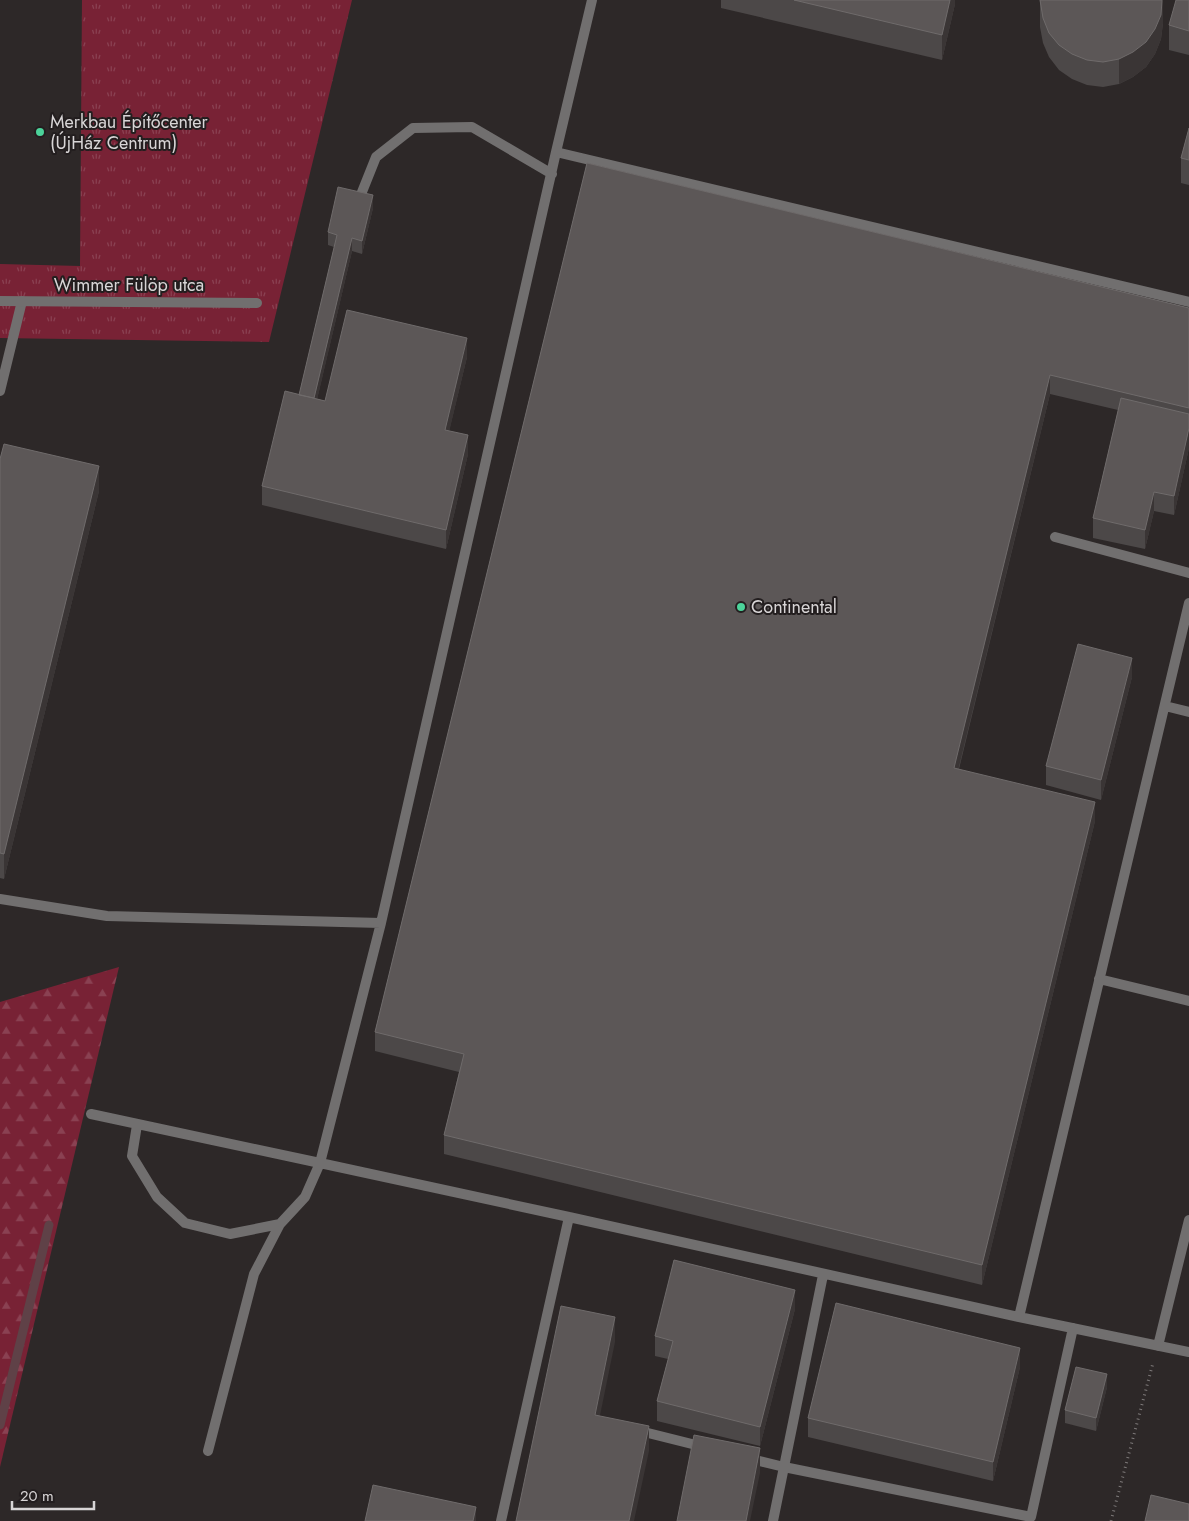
<svg xmlns="http://www.w3.org/2000/svg" width="1189" height="1521" font-family="Jost,sans-serif">
	<style>
		.grass { fill: url(#grass-tufts) }
		.forest { fill: url(#forest-firs) }
		.lines { fill: none; stroke-linecap: round; stroke-linejoin: round }
		.stream { stroke: #5f4147; stroke-width: 9 }
		.path { stroke: #7d7979; stroke-width: 3; stroke-dasharray: 1 4; stroke-linecap: butt }
		.lane { stroke: #716f6f; stroke-width: 10 }
		.street { stroke: #716f6f; stroke-width: 10 }
		.wall { fill: #4c4848 }
		.shaded-wall { fill: #3a3535 }
		.building { fill: #5c5757; stroke: #6f6b6b }
		.poi-dot { fill: #4cd39a; stroke: #231e1f; stroke-width: 2 }
		.labels { text-anchor: middle; stroke-width: 4; stroke-linejoin: round; paint-order: stroke }
		.poi-label { font-size: 18px; fill: #d8d5d6; stroke: #231e1f; text-anchor: start }
		.street-label { font-size: 18px; fill: #d8d5d6; stroke: #231e1f }
	</style>
	<defs>
		<pattern id="grass-tufts" width="24" height="20" patternUnits="userSpaceOnUse" patternTransform="scale(1.25)"><rect width="24" height="20" fill="#782235"/><path d="M3 7l-1-3M5 7V3M7 7l1-3M15 17l-1-3M17 17v-4M19 17l1-3" fill="none" stroke="#8a4152"/></pattern>
		<pattern id="forest-firs" width="22" height="20" patternUnits="userSpaceOnUse" patternTransform="scale(1.25)"><rect width="22" height="20" fill="#782235"/><path d="M5 1l3.5 6h-7zM16 11l3.5 6h-7z" fill="#8a4152"/></pattern>
	</defs>
	<rect width="100%" height="100%" fill="#2d2828"/>
	<!-- grass -->
	<path class="grass" d="M82,0H352L269,342L0,338V264L80,266Z"/>
	<!-- forest -->
	<path class="forest" d="M119,967L0,1467V1002Z"/>
	<g class="lines">
		<!-- stream -->
		<path class="stream" d="M0,1425L49,1225"/>
		<!-- path -->
		<path class="path" d="M1111,1521L1153,1363"/>
		<!-- lane -->
		<path class="lane" d="M592,0L556,152L381,923L320,1163L569,1217L1019,1317L1189,603
			M556,152L1189,302
			M360,197L376,157L413,128L472,127L552,174
			M0,391L22,301
			M1055,537L1189,573
			M1165,706L1189,712
			M0,899L107,916L381,923
			M1099,979L1189,1001
			M91,1114L320,1163L305,1197L280,1224L254,1274L208,1451
			M137,1125L132,1156L157,1197L185,1223L230,1234L280,1224
			M1019,1317L1189,1352
			M1158,1346L1189,1220
			M636,1430L704,1447
			M747,1458L784,1467L1031,1517L1073,1328
			M501,1521L569,1217
			M773,1521L823,1275"/>
		<!-- street -->
		<path class="street" d="M0,301L257,303"/>
	</g>
	<!-- wall -->
	<path class="wall" d="M721,0H955V4L942,60L721,8Z
		M1040,0L1163,23L1161,39L1155,54L1146,67L1133,77L1119,84L1103,87L1087,85L1072,79L1059,70L1049,57L1043,43L1040,27Z
		M1189,0V55L1169,50V25Z
		M1189,128V185L1181,183V158Z
		M587,163L1189,308V448L1174,515L1154,511L1145,549L1093,538V518L1118,410L1050,394L959,769L1095,821L982,1285L444,1154V1135L459,1072L375,1051V1032Z
		M373,208L362,254L352,251L317,399L325,401L467,357L449,431L468,454L446,549L262,505V486L299,395L334,247L328,245V232Z
		M0,459L99,491L4,879L0,878Z
		M1132,677L1101,800L1046,785V766Z
		M795,1309L760,1446L657,1421V1401L668,1359L655,1356V1336Z
		M1020,1367L993,1481L808,1437V1418Z
		M1107,1387L1096,1431L1065,1423V1410Z"/>
	<!-- shaded-wall -->
	<path class="shaded-wall" d="M950,0H955V4L942,60V35Z
		M1163,0V23L1161,39L1155,54L1146,67L1133,77L1119,84V59Z
		M373,195V208L362,254V241Z
		M352,238V251L314,413V400Z
		M467,338V357L445,449V430Z
		M1050,375V394L954,787V768Z
		M1189,428V448L1174,515V496Z
		M468,435V454L446,549V530Z
		M99,466V491L4,879V854Z
		M1154,492V511L1145,549V530Z
		M1132,658V677L1101,800V780Z
		M1095,802V821L982,1285V1265Z
		M795,1290V1309L760,1446V1427Z
		M615,1317V1342L595,1440V1415Z
		M1020,1348V1367L993,1481V1462Z
		M1107,1374V1387L1096,1431V1418Z
		M649,1426V1451L634,1521H629Z
		M760,1448V1473L750,1521H746Z
		M476,1507V1521H473Z"/>
	<!-- building -->
	<path class="building" d="M794,0H950L942,35Z
		M1040,0H1162L1161,15L1155,29L1146,42L1133,52L1119,59L1103,62L1087,60L1072,54L1059,45L1049,33L1043,18Z
		M1176,0H1189V31L1169,25Z
		M1189,128V160L1181,158Z
		M587,163L1189,308V408L1050,375L954,768L1095,802L982,1265L444,1135L464,1054L375,1032Z
		M338,187L373,195L362,241L352,238L314,398L299,395L337,235L328,232Z
		M347,310L467,338L445,430L468,435L446,530L262,486L285,391L325,401Z
		M1121,398L1189,414V428L1174,496L1154,492L1145,530L1093,518Z
		M4,444L99,466L4,854L0,853V459Z
		M1078,644L1132,658L1101,780L1046,766Z
		M674,1260L795,1290L760,1427L657,1401L673,1341L655,1336Z
		M836,1303L1020,1348L993,1462L808,1418Z
		M561,1306L615,1317L595,1415L649,1426L629,1521H516Z
		M1076,1367L1107,1374L1096,1418L1065,1410Z
		M694,1435L760,1448L746,1521H677Z
		M373,1485L476,1507L473,1521H365Z
		M1151,1495L1189,1504V1521H1145Z"/>
	<!-- markers -->
	<g class="poi-dot">
		<circle cx="40" cy="132" r="5"/>
		<circle cx="741" cy="607" r="5"/>
	</g>
	<g class="labels">
		<!-- poi labels -->
		<g class="poi-label">
			<text x="50" y="128">Merkbau Építőcenter<tspan x="50" dy="21">(ÚjHáz Centrum)</tspan></text>
			<text x="751" y="613">Continental</text>
		</g>
		<!-- street labels -->
		<g class="street-label">
			<text x="129" y="291">Wimmer Fülöp utca</text>
		</g>
	</g>
	<!-- scale -->
	<path d="M12 1501v8h82v-8" fill="none" stroke="#d8d5d6" stroke-width="2.5"/>
	<text x="20" y="1501" font-size="15" fill="#d8d5d6" stroke="#231e1f" stroke-width="4" paint-order="stroke">20 m</text>
</svg>
